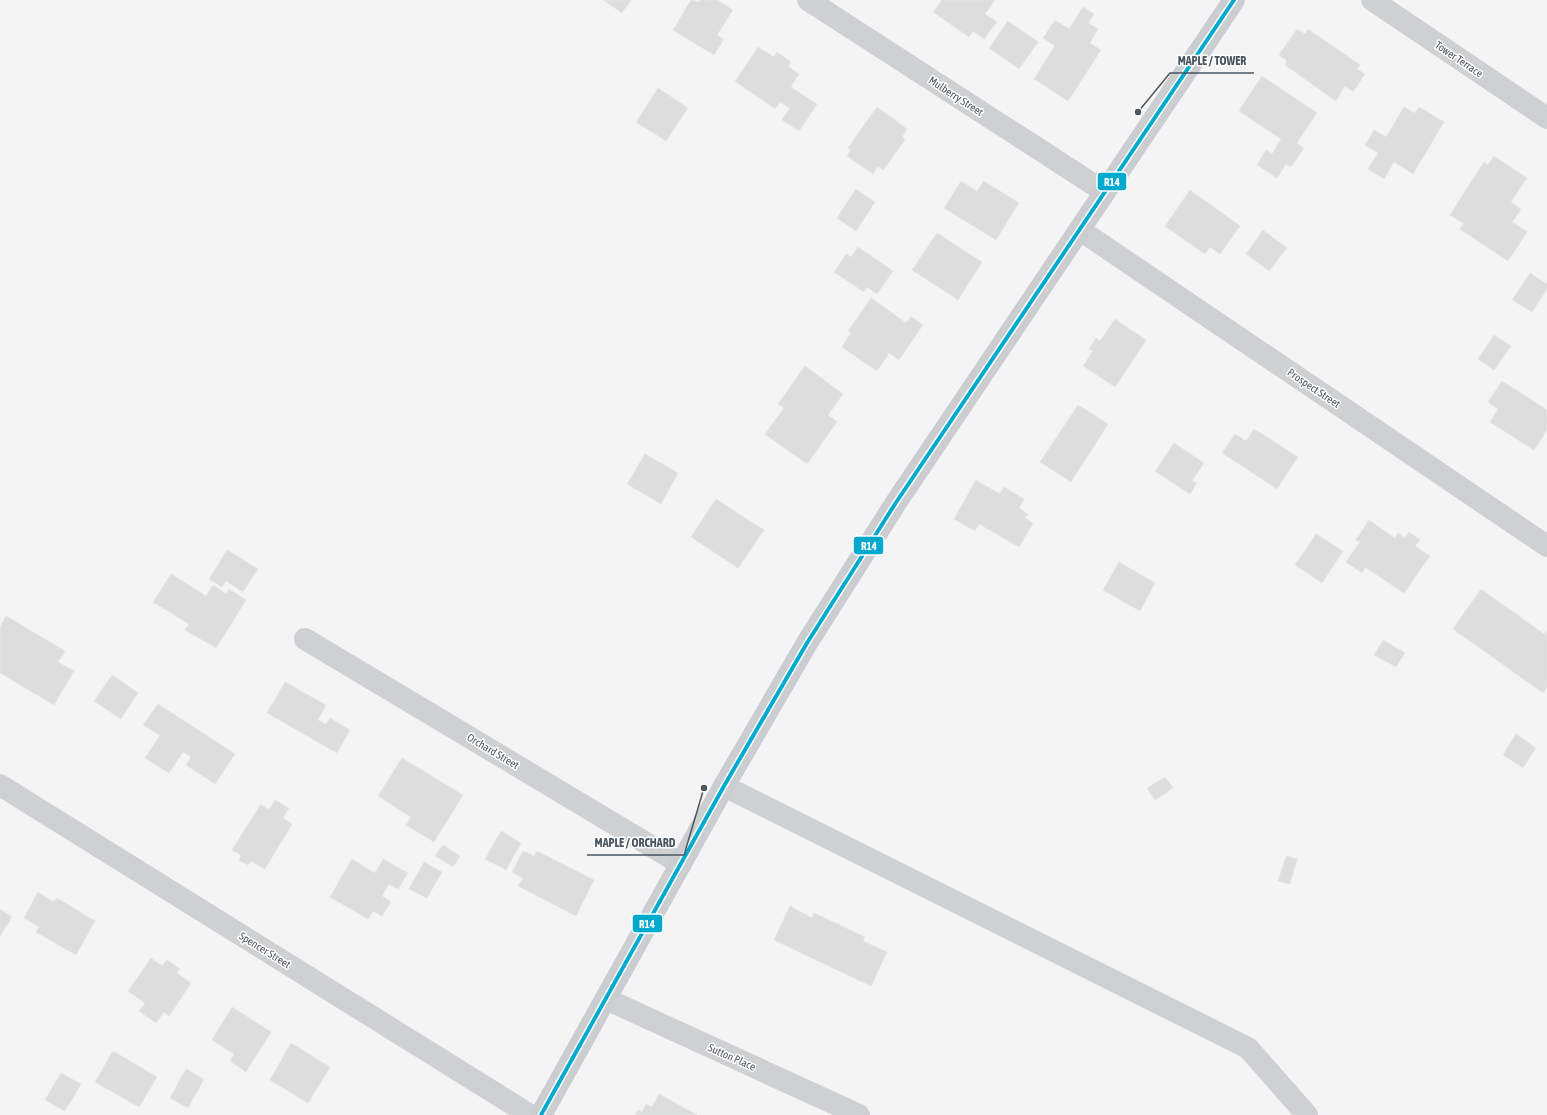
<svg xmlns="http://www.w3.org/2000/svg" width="1547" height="1115" font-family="'Asap Condensed',sans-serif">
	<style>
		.building { fill: #ddddde; stroke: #e5e6e7 }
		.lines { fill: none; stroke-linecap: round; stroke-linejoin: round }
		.minor { stroke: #ced0d2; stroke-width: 22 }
		.major { stroke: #caced1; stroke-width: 22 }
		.bus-1-casing { stroke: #fff; stroke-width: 7 }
		.bus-1 { stroke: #00a9ce; stroke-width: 4 }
		.labels { text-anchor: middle; stroke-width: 3; stroke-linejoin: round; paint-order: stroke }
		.street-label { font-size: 11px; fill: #4a5661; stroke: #fff }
		.leader { fill: none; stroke: #4a5661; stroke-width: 1.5 }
		.callout-dot { fill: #4a5661; stroke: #fff; stroke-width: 1.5 }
		.callout-label { font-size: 12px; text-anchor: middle; font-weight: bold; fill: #4a5661; stroke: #fff; stroke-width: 3; stroke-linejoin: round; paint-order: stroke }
		.line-badge { stroke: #fff; stroke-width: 1.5 }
		.badge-label { font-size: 11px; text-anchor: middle; font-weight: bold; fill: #fff }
	</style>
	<rect width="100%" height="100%" fill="#f4f4f4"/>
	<!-- building -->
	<path class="building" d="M603,0H631L622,13Z
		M691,0L699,2L700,0H717L733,10L717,35L724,39L714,55L673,30Z
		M942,0H995L985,14L997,22L984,39L973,31L969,37L933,12Z
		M1083,7L1094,14L1088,23L1098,29L1090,43L1101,50L1068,101L1034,79L1055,46L1043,38L1055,20L1069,29Z
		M1008,21L1038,42L1019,69L989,48Z
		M1297,29L1305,34L1308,29L1360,65L1357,69L1365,74L1353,92L1345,86L1336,101L1285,65L1287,61L1279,55Z
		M758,47L774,57L777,52L791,62L788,66L799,74L791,87L817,104L799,131L782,120L790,108L780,102L775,109L735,81Z
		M1262,76L1317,113L1297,143L1304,148L1291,167L1286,164L1277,178L1257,165L1266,150L1272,154L1281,139L1239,111Z
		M658,88L688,108L666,141L636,122Z
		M877,107L907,129L902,137L905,140L883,170L878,166L873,174L847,156L851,150L848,148Z
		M1404,107L1415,113L1419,107L1444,122L1413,174L1394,162L1384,179L1368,169L1378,153L1365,145L1374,130L1386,137Z
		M1494,156L1527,178L1511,202L1521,209L1512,222L1527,232L1508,261L1460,229L1464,224L1450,215L1484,162L1488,165Z
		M961,181L977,191L984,181L1019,203L996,240L944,208Z
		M856,189L875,202L856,231L837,218Z
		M1190,190L1240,226L1220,254L1210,247L1205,254L1165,226Z
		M1263,230L1287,248L1269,271L1246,254Z
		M937,233L982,262L958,300L912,270Z
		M858,247L893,271L877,294L867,287L864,292L834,272L846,254L851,257Z
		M1530,273L1547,284V289L1532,312L1512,300Z
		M871,298L906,323L911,316L923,325L899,360L889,353L877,371L842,347L851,333L848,331Z
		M1115,319L1146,340L1115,387L1083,366L1093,351L1089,349L1096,338L1100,341Z
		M1494,335L1511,346L1494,370L1478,359Z
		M805,366L843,394L828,415L837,422L807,464L765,434L784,408L778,404Z
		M1502,381L1547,410V430L1534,450L1490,422L1498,409L1488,402Z
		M1078,405L1108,424L1071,482L1040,462Z
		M1254,429L1298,457L1277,489L1222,453L1235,434L1246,441Z
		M1174,443L1204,463L1192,481L1197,483L1190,494L1155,471Z
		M645,454L678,473L661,504L627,484Z
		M976,480L1000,494L1004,487L1024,499L1019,508L1028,514L1025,518L1033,523L1019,547L979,524L975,531L954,519Z
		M716,499L764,530L738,568L691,537Z
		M1369,520L1395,538L1398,533L1405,538L1409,532L1420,540L1415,546L1430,556L1404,593L1365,567L1362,573L1346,562L1360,542L1356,540Z
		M1316,534L1343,551L1322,583L1295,565Z
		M227,550L258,569L243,592L226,581L222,587L209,579Z
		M1119,562L1155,583L1140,611L1103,590Z
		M171,574L206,596L213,585L226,594L229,589L246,600L216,648L185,630L189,624L153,602Z
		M1481,589L1544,634L1547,630V687L1543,693L1453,629Z
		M6,616L65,651L58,662L74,671L54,705L0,673V627Z
		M1383,640L1405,653L1396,667L1374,655Z
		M112,675L138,693L121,719L94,701Z
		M285,682L326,705L318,720L326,724L330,718L350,730L337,753L267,713Z
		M158,704L235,754L215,784L186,765L191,757L183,752L169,773L145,758L160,735L143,725Z
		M1516,734L1536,748L1523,768L1503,755Z
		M402,758L463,795L434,842L406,825L411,817L378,796Z
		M1165,777L1173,788L1155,800L1147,788Z
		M275,800L289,808L283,818L292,824L265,869L251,861L248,865L239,860L241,855L232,850L261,804L269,810Z
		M501,831L521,843L506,870L485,859Z
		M443,845L460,856L453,867L435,856Z
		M523,851L534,856L537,851L594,880L576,916L518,886L523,878L512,872Z
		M1286,856L1297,859L1290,884L1278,881Z
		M352,859L375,873L383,859L408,873L398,889L389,884L382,896L391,902L382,916L373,911L368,919L330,897Z
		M424,862L442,872L427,898L409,889Z
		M38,892L54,902L57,898L95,921L76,955L36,932L39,927L24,918Z
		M790,906L812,918L814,913L865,937L863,941L887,952L871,986L774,940Z
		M0,909L12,917L0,936Z
		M151,958L162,966L167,960L180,969L177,973L191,983L169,1016L164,1012L156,1023L139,1011L145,1003L128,991Z
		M232,1007L271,1032L246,1072L230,1061L234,1054L212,1040Z
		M291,1043L330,1067L308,1103L270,1080Z
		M113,1051L157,1077L139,1107L95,1082Z
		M186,1069L204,1079L188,1108L170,1098Z
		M61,1073L81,1084L65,1111L45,1100Z
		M659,1094L697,1115H635L638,1110L642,1112L646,1104L652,1107Z"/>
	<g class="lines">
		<!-- minor -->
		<path class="minor" d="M808,0L1105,192
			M1372,0L1547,118
			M1080,230L1547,546
			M305,639L681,864
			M0,785L530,1115
			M724,786L1248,1048L1307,1115
			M606,999L859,1115"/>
		<!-- major -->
		<path class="major" d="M541,1115L724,786L807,643L895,504L1234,0"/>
		<!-- bus-1 casing -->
		<g class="bus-1-casing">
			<path id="bus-1" d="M541,1115L724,786L807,643L895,504L1234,0"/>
		</g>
		<!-- bus-1 -->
		<use href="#bus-1" class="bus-1"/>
	</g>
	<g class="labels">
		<!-- street labels -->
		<g class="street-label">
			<text transform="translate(1459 59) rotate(34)" y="4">Tower Terrace</text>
			<text transform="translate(956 96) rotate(33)" y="4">Mulberry Street</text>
			<text transform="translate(1314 388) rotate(34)" y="4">Prospect Street</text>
			<text transform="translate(493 751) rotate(31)" y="4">Orchard Street</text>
			<text transform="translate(265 950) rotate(32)" y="4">Spencer Street</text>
			<text transform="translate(732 1057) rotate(24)" y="4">Sutton Place</text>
		</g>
	</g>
	<!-- callouts -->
	<path class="leader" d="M1138 112L1170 73H1254M704 788L684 855H587"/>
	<g class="callout-dot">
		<circle cx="1138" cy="112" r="4"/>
		<circle cx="704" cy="788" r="4"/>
	</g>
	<g class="callout-label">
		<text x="1212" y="65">MAPLE / TOWER</text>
		<text x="635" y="847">MAPLE / ORCHARD</text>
	</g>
	<g class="line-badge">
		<rect x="1097" y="172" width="30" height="19" rx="4" fill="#00a9ce"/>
		<rect x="853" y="536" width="31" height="19" rx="4" fill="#00a9ce"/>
		<rect x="632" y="914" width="31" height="19" rx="4" fill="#00a9ce"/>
	</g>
	<g class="badge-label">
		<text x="1112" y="186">R14</text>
		<text x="869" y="550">R14</text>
		<text x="647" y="928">R14</text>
	</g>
</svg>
